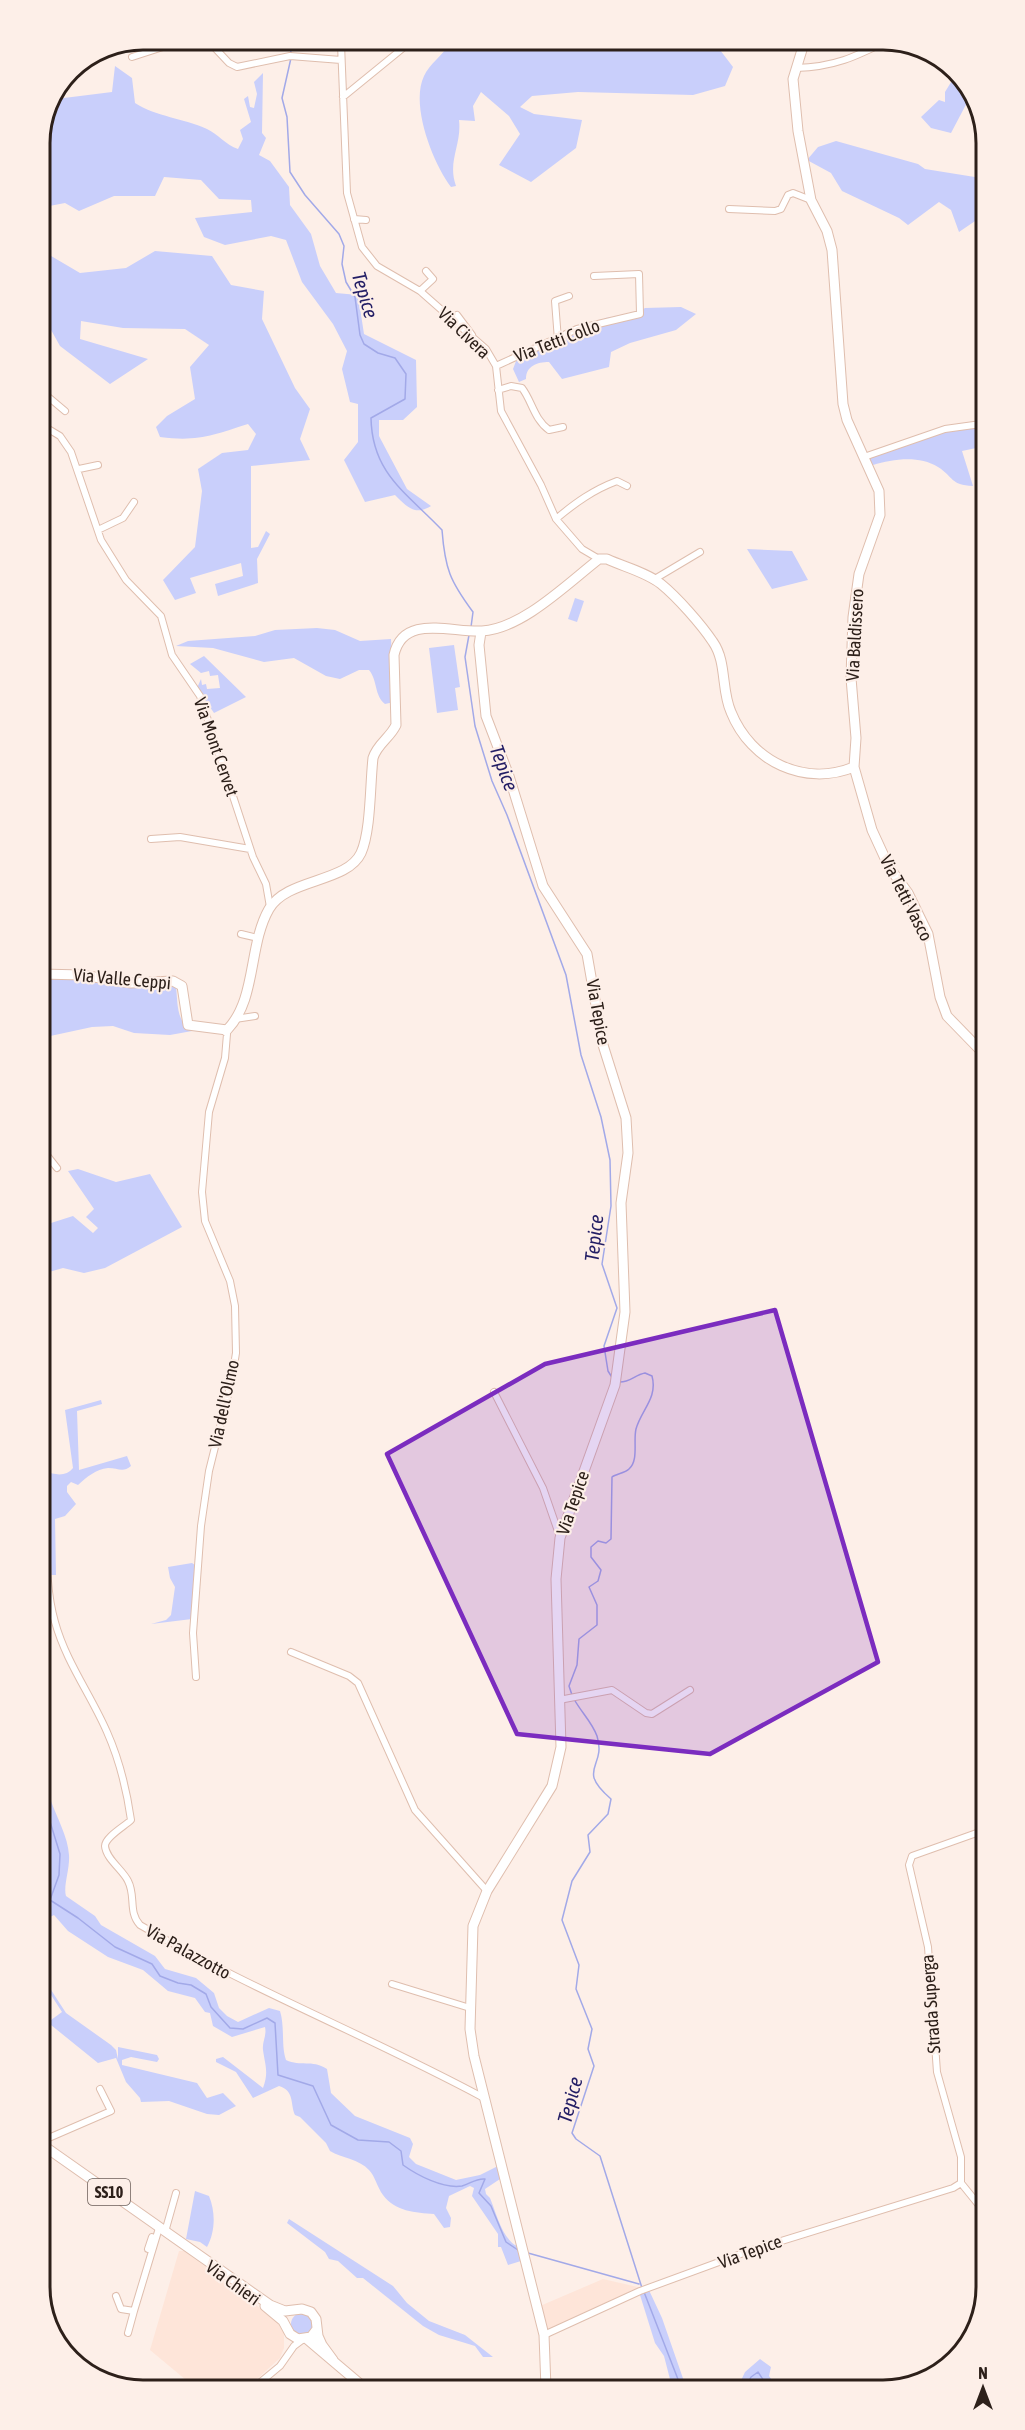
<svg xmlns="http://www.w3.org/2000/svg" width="1025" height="2430" font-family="'Asap Condensed',sans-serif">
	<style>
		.built { fill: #fee5d9 }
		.green { fill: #c9cffb }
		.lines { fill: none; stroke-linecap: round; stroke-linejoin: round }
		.stream { stroke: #a2a9e8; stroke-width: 1.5 }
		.street-casing { stroke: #dfbeae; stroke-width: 8 }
		.secondary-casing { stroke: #dfbeae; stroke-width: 11 }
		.primary-casing { stroke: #dfbeae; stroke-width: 11 }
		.street { stroke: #fff; stroke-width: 6 }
		.secondary { stroke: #fff; stroke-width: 9 }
		.primary { stroke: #fff; stroke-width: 9 }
		.marked { fill: #7b2cbf; fill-opacity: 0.2; stroke: #7b2cbf; stroke-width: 4.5; stroke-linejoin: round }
		.labels { text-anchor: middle; stroke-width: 4.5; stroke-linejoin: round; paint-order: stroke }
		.shield { fill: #fdefe8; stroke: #6b5e58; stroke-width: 1.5 }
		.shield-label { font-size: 16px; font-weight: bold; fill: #2d201a }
		.street-label { font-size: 18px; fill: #2d201a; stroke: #fdefe8 }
		.water-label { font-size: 20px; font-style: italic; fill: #231e65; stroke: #fdefe8 }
		.rim { fill: none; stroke: #2d201a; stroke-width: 3 }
	</style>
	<rect width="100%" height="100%" fill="#fdefe8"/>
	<!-- built -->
	<path class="built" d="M179,2251H184L240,2292L277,2322L284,2333V2348L280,2358L245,2390H198L150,2350Z
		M603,2279L642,2288L547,2332L540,2306Z"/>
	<!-- green -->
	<path class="green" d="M705,41L717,46L733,67L725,86L693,95L578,92L532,96L520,107L534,114L582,120L576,148L531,182L499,165L520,134L509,116L481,92L473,106L475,121L459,120C462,145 447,161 456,186L451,187C433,163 410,105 424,76C429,65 444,53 451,43Z
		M115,66L132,78L135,103C157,117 183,118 207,129C218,134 226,145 238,149L243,139L240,130L251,122L244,99L248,96L250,107L254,108L257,94L254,82L263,73L262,133L266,138L259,155L270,161L289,187L290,205L311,234L320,266L336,293L358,295L364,334L416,360L417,407L403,420H379V436L407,489L431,506C415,516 407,507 395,495L365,502L344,460L358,442V404L350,402L342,369L347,351L333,324L302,282L286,240L271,236L225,245L204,237L195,218L252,212L251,200L219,199L201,180L164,177L155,196H114L79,211L65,203L39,208V136L56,99L112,92Z
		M956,74L971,95L951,133L931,128L921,117L939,100L945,102V92Z
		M836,141L918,164L925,169L981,178V217L959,232L951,210L939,202L908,225L899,218L842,191L831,173L807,160L818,147Z
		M155,251L212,256L231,285L264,291L262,319L295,388L310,409L300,439L310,460L251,466V548L258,547L266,531L270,534L257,559L258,583L218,596L215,584L243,576L241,563L190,578L196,593L175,600L163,580L195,547L202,491L198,469L222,453L248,450L256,434L248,424C213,435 198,442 160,437L156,427L167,416L195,399L190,367L209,345L185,329L123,328L81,321L80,339L148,359L110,384L60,346L41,312L39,254L46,253L80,273L126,268Z
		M681,307L696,314L676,330L630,343L611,352L609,367L562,379L549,362C537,362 526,366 526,379L519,382L513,369L518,356L599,325L605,318L635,314L645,308Z
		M981,425V447L962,451L973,486C950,485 954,477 938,467C919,455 893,459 873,465L867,458L945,432Z
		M747,549L792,551L808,580L772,589Z
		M575,598L584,601L577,622L568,619Z
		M317,628L335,630L360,641L391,639L394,702L385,704C374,695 378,681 369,670H359L340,679L326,676L294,658L264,662L213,648L176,646L188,641L255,636L275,630Z
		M454,645L460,687L455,688L458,710L437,713L429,648Z
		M204,656L246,697L214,713L197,688L201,679L202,685L206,684L207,689L220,688L218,675L210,676L209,671L201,673L190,664Z
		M41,977L176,987C178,1004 176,1021 192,1031L170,1035L134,1033L113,1026L92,1027L41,1038Z
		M78,1169L116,1182L150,1174L182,1227L105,1268L84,1273L63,1268L42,1274V1215L51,1223L73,1216L93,1233L98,1228L86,1217L94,1209L68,1171Z
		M101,1400L102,1404L77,1411L79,1470L127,1456L131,1466C123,1473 118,1468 108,1468C96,1469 87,1477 78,1485L71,1482L67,1486V1492L76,1504L65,1516L55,1519L56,1575H51L50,1501L45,1471C55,1475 66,1477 73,1468L65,1410Z
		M192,1563L195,1565L192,1619L151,1624L166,1620L171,1615L175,1587L170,1578L168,1567Z
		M48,1801H51C57,1818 68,1837 69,1855C70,1869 63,1886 66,1896L95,1916L101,1925L155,1956L165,1969L196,1978L214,1993L219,2008L227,2016L238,2022L269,2008L280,2011C285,2027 281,2046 286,2060C301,2067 311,2059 327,2069L331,2093L355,2116L410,2138L413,2144L409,2157L416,2164L456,2180L480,2175L498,2166L500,2179L485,2189L486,2194L490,2198C496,2212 502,2239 517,2246L521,2261L508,2265L501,2247H498V2234L472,2196L474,2188L470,2186L449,2196L446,2208L451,2218L450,2227L444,2228L434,2214C416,2213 394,2211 383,2195C377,2187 375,2176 369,2170C359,2159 342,2158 330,2151L326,2143L300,2117L295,2115C290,2104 295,2091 279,2086L253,2098L236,2072L216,2062V2059L223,2057L263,2088C269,2072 265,2065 263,2050C262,2041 267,2036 265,2027L232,2037L213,2026L210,2013L205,2012L195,1998L168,1991L143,1970L108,1957L68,1931L54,1915L44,1920L46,1843L43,1839V1803Z
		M44,1979L66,2013L111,2045L116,2050L118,2059V2047L157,2055L159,2059L157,2062L131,2057L122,2060V2065L197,2083L207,2098L223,2093L236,2106L219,2115L207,2114L169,2101L141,2102L140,2098L126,2082L116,2058L98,2063L51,2025V2020L62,2012L44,1984Z
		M195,2191L209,2196C216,2213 215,2232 207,2247L200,2242L186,2239Z
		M289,2219L393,2286L407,2303L429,2321L465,2335L493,2357H483L475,2346L439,2335L423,2326L363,2278H357L338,2261L329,2259L325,2252L287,2223Z
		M648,2288L662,2318L686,2387H672L664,2356L655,2343L640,2295Z
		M291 2324a11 11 0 1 1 22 0a11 11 0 1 1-22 0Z
		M760,2359L771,2367L769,2376L777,2387H738L745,2372Z"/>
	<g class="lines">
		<!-- stream -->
		<path class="stream" d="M290,45L291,53
			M291,58L282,98L287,117L290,172L305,195L339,234L344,246L342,264L346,282L355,297L360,335L364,344L378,353L395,358L406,374L405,399L371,418C372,474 407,493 442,530C445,569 450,581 473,612L471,627
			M469,635L465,657L475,726L492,781L507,815L566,975L581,1055L601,1117L610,1160L611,1206L602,1264L617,1308L604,1346L608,1371L613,1379
			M572,1695L569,1686L577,1665L579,1639L597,1625V1605L589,1587L598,1581L601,1570L591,1557V1547L598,1541L606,1543L611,1539L612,1477C616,1474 625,1473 629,1469C639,1460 633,1441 636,1429C641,1410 658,1398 652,1376L645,1373C635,1375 630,1382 620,1382
			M574,1699C581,1712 592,1722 597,1736C607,1768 575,1768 611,1799L608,1814L588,1835L590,1852L572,1881L562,1920L579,1965L576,1989L592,2029L588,2049L594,2066L572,2133L576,2139L600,2156L642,2288
			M43,1799L60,1854L59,1875L50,1900L78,1918L115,1947L152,1964L160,1976L178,1983L191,1985L206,1994L211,2007L230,2028L243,2029L267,2018L275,2023L278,2075L313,2086L331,2125L358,2140L389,2142L401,2151L403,2165C417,2175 443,2189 462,2186C470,2184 476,2178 485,2179L479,2193L491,2206L506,2242L518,2250
			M528,2253L639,2284
			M644,2292L681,2387
			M746,2387L751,2377L758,2372L768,2387"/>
		<!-- street casing -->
		<g class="street-casing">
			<path id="street" d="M341,44L347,193L362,247L377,266L420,291L486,349L496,366L501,411L541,485L556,519L582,549L599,559
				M213,46L229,63L237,67L290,56L341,60
				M132,57L166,46
				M796,68C834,67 855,57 889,40
				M343,97L408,44
				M729,209L775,211L781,209L788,195L793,193L811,200
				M354,219L366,220
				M420,291L433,279L426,271
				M457,315L472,335
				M558,340L555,301L569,296
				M496,366L577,329L640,314L639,274L594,276
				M40,390L65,411
				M498,390L511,386L522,388C532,401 534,419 549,430L563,427
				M40,424L60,436L71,452L101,540L126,580L161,616L172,655L200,696L253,857L266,884L270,907
				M864,457L945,429L981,424
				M79,469L98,465
				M556,519C575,503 593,490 617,481L627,486
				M98,530L123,518L134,502
				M653,580L700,552
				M151,839L180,837L250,849
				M241,934L258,938
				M235,1019L255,1016
				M42,1153L46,1154L57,1168
				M494,1392L543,1488L560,1537
				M42,1472C51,1521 41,1574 55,1622C66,1662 91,1695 107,1732C119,1759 127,1792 131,1820C125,1826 105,1837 105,1846C106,1859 123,1870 128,1881C136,1896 128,1912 140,1925C251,1990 371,2037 484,2098
				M291,1652L349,1676L358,1683L415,1810L487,1891
				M196,1677L193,1633L201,1526L209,1471L231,1383L236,1353L235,1306L230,1281L205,1221L202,1192L209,1112L225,1058L227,1034L224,1031
				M559,1700L612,1690L646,1713L652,1714L690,1690
				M985,1830L912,1856L909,1865L928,1947L937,2072L961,2157V2183L982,2209L986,2219
				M392,1984L470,2008
				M44,2140L111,2111L100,2089
				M165,2232L176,2193
				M148,2249L152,2237
				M116,2296L121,2309L134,2311L159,2228
				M128,2333L134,2311
				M544,2335L640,2291L749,2251L953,2188L961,2183
				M251,2390L280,2366L294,2346L302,2340"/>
		</g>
		<!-- secondary casing -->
		<g class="secondary-casing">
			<path id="secondary" d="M805,40L793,79L798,131L811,200L827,231L832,250L843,404L847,420L879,491L880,515L859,574L853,617L851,678L856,738L854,767L872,830L889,867L908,893L928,934L940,997L947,1016L983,1053
				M481,632L479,645L486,716L509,776L543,886L587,954L603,1045L626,1118L628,1153L621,1203L625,1312L615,1385L560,1538L556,1579L561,1747L552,1786L487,1891L473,1926L470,2029L474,2056L544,2335L546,2388
				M41,974L82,975L131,983L173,981L182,986L188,1025L227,1030C257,999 248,946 269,909C287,878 347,883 361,853C371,831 370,784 373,758C377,744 390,738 396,725L394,655C403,613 452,633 482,631C522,629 568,583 599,559H607C624,567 646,572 661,584C677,597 701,624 713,642C727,662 721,690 731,712C751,762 805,787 854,767"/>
		</g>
		<!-- primary casing -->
		<g class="primary-casing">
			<path id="primary" d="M44,2146L270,2305L285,2311L302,2309L311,2312L316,2319L318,2336L322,2345L333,2360
				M265,2306L283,2321L290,2334L298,2339L311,2337L317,2329
				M307,2339L366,2389"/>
		</g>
		<!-- street -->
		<use href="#street" class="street"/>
		<!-- secondary -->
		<use href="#secondary" class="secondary"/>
		<!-- primary -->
		<use href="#primary" class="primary"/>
	</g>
	<!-- marked area -->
	<path class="marked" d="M775,1310L878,1662L710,1754L517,1734L387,1454L545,1364Z"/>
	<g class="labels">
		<!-- shield labels -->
		<rect class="shield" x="88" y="2179" width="42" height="26" rx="4.5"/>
		<g class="shield-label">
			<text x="109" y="2198">SS10</text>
		</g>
		<!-- street labels -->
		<g class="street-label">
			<text transform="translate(464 333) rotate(44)" y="6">Via Civera</text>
			<text transform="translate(557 341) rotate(-21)" y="6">Via Tetti Collo</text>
			<text transform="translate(855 635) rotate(-87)" y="6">Via Baldissero</text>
			<text transform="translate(216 747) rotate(71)" y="6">Via Mont Cervet</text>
			<text transform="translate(906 898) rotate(63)" y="6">Via Tetti Vasco</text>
			<text transform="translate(122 979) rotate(5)" y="6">Via Valle Ceppi</text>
			<text transform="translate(598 1012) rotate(80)" y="6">Via Tepice</text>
			<text transform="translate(224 1404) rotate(-78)" y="6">Via dell'Olmo</text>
			<text transform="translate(573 1503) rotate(-71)" y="6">Via Tepice</text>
			<text transform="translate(188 1952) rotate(29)" y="6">Via Palazzotto</text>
			<text transform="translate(931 2004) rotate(-94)" y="6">Strada Superga</text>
			<text transform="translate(750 2252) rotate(-20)" y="6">Via Tepice</text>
			<text transform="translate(233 2283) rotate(36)" y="6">Via Chieri</text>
		</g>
		<!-- water labels -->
		<g class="water-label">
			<text transform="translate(365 295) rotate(73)" y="7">Tepice</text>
			<text transform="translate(504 768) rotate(70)" y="7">Tepice</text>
			<text transform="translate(594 1238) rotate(-84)" y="7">Tepice</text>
			<text transform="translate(570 2100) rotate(-75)" y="7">Tepice</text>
		</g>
	</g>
	<!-- crop -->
	<path d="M0 0H1025V2430H0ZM143 50H883A93 93 0 0 1 976 143V2287A93 93 0 0 1 883 2380H143A93 93 0 0 1 50 2287V143A93 93 0 0 1 143 50Z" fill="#fdefe8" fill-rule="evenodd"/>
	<path class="rim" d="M143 50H883A93 93 0 0 1 976 143V2287A93 93 0 0 1 883 2380H143A93 93 0 0 1 50 2287V143A93 93 0 0 1 143 50Z"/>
	<!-- north arrow -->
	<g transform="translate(983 2388)" stroke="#fdefe8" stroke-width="4.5" paint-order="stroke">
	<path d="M0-4.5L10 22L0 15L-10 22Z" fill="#2d201a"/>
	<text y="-9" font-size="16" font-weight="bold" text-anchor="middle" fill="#2d201a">N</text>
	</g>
</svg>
